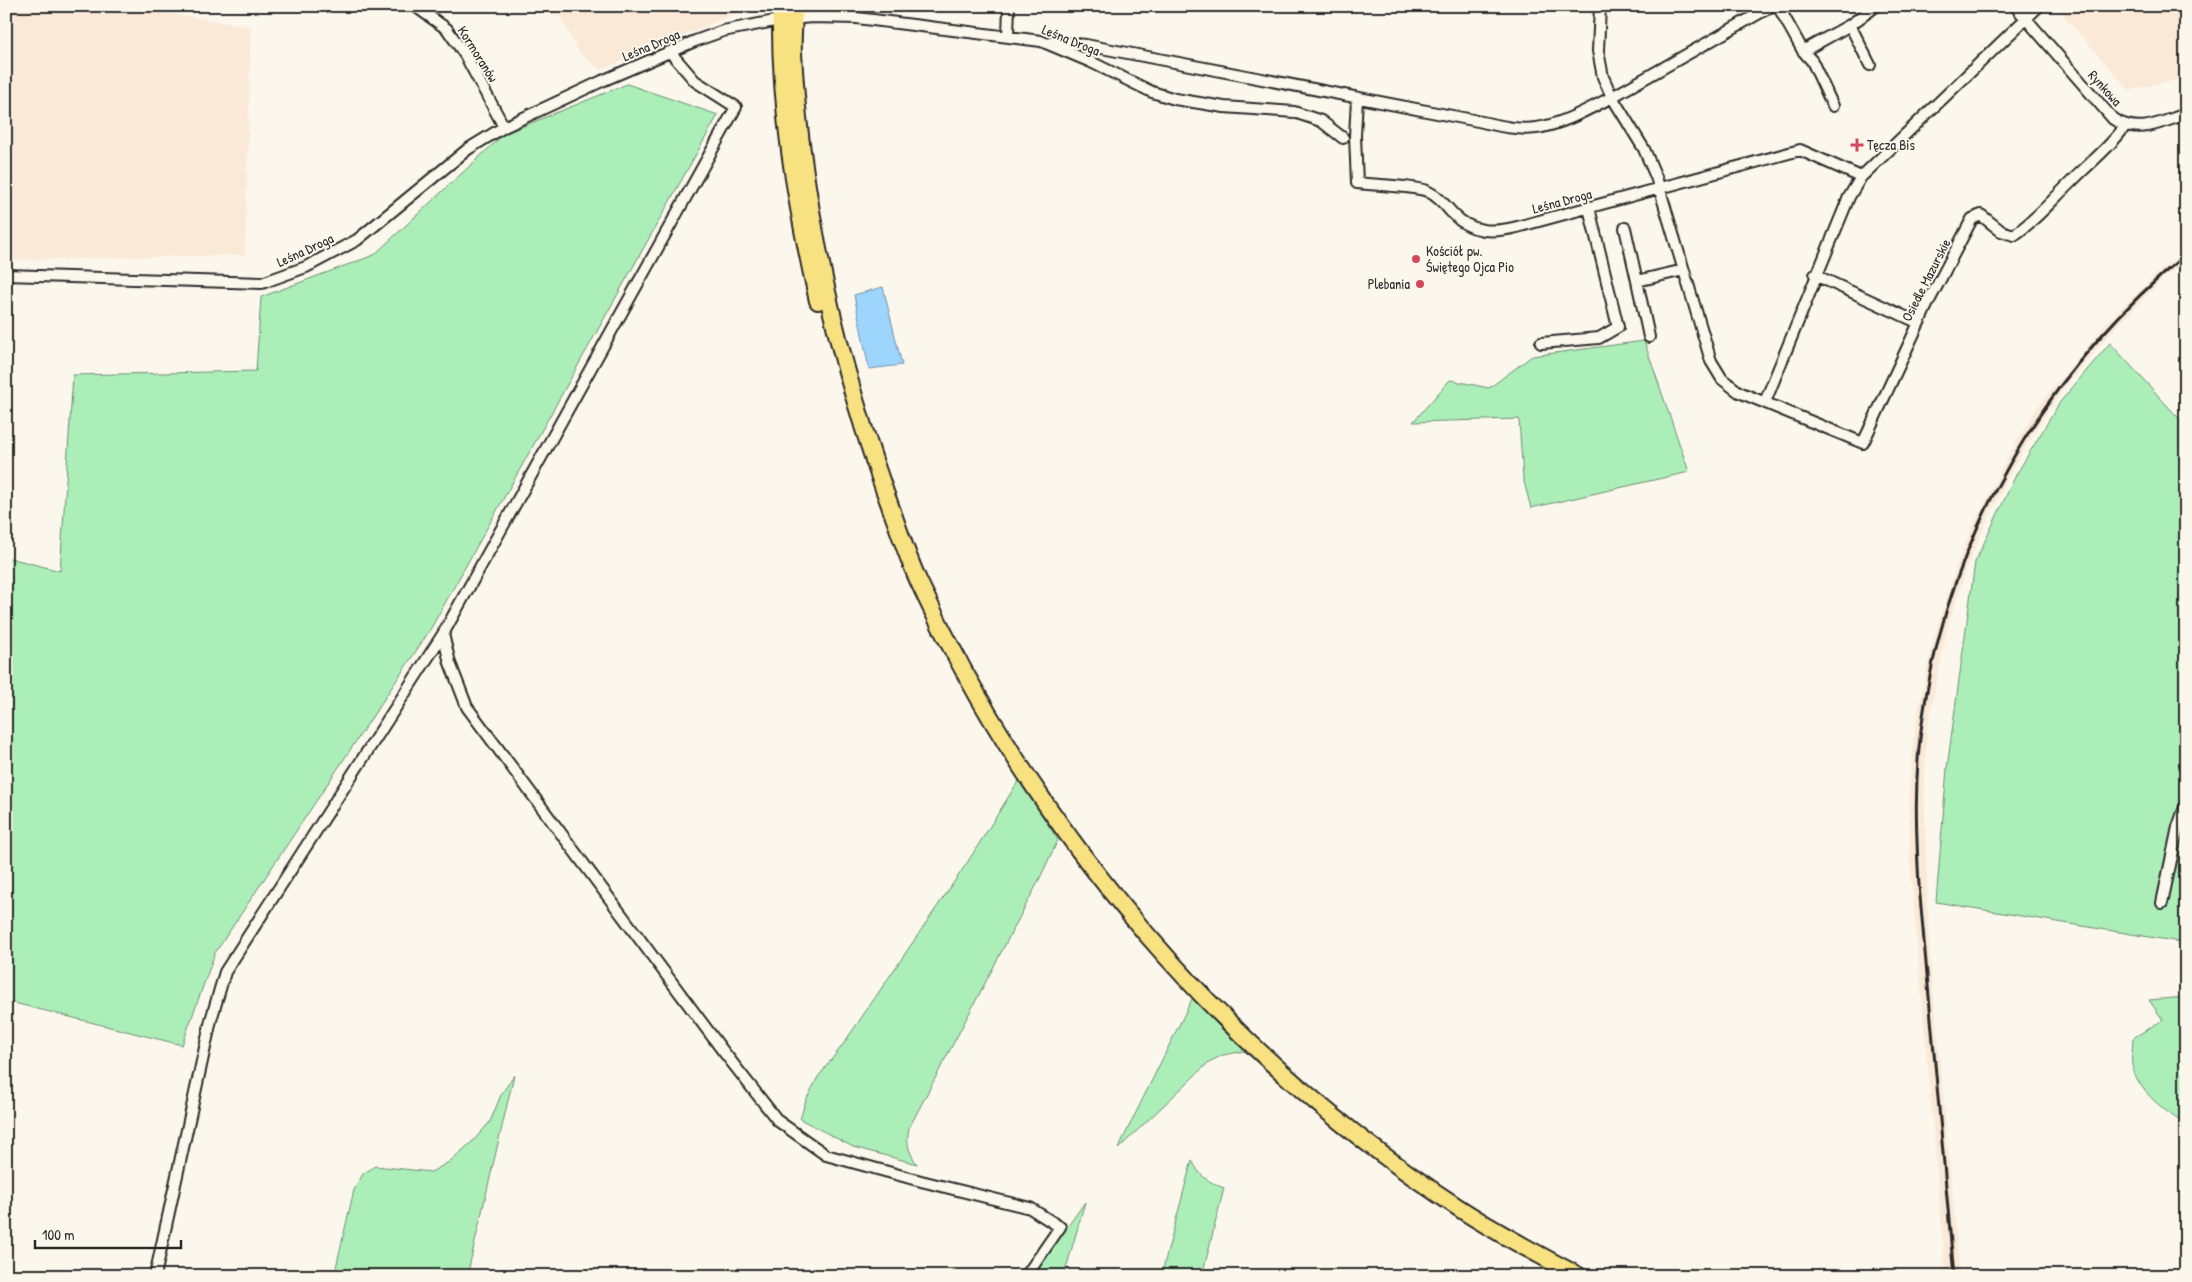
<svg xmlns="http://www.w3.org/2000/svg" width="2192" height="1282" font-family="'Patrick Hand',sans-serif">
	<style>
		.built { fill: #fae9d7 }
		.green { fill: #aceeb8; stroke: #6c8c72 }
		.water { fill: #9ed5fd; stroke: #7091a9 }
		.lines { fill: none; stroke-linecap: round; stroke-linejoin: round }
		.street-casing { stroke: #2b2b2b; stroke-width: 14 }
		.primary-casing { stroke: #2b2b2b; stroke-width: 20 }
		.street { stroke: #fbf7ec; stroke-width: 10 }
		.primary { stroke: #f8e181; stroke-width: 16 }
		.rail { stroke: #2b2b2b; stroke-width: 3 }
		.poi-dot { fill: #d1495b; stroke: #fbf7ec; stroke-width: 2 }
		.labels { text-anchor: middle; stroke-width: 4; stroke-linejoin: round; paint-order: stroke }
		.street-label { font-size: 14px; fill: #2b2b2b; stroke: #fbf7ec }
		.poi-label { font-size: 14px; fill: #2b2b2b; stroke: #fbf7ec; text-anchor: start }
	</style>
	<rect width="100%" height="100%" fill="#fbf7ec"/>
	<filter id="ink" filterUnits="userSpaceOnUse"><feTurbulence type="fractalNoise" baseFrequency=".02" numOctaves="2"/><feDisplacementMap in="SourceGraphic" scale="10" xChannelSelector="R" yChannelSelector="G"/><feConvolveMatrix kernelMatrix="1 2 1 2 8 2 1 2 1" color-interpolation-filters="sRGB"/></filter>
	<g filter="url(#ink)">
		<!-- built -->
		<path class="built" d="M6,6H124L251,27L245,255L6,260Z
			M533,6H754L600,70L579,52L560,17Z
			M2058,6H2186V78L2129,90L2057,8Z
			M2186,249V260L2165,277L2117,326L2069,381L2039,424L2012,470L1988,518L1967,567L1947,629L1927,730L1924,786L1929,946L1960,1276H1946L1910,863L1909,789L1915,729L1926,672L1938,625L1958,562L1973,526L2008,457L2037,408L2110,319L2160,271Z"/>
		<!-- green -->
		<path class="green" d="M627,84L718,115L430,630L215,953L182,1045L6,1001V557L60,571L73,375L256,371L261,297L374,255L504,134Z
			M1644,341L1689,472L1531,508L1523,478L1519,419L1413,422L1450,380L1489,388L1532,356Z
			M2110,343L2186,426V943L1936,902L1947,768L1975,562L2016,475L2060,402Z
			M1019,780L1058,840L1038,882L909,1128C906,1143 908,1151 917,1164L853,1147L800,1119L806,1100L818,1077L842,1046L967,863Z
			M1194,995L1250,1050L1223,1055L1209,1062L1118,1149Z
			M2186,997V1125C2166,1112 2140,1093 2133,1069C2130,1060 2133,1047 2133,1038L2163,1020L2149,1000Z
			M514,1075L467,1276H334L354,1190L363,1174L375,1166L431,1172L449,1162L473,1141L490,1122L501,1095Z
			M1192,1160C1199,1176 1208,1182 1224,1188L1202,1276H1161Z
			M1085,1202L1064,1276H1033Z"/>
		<!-- water -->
		<path class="water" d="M883,287L902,365L869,369L854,295Z"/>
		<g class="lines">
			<!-- street casing -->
			<g class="street-casing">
				<path id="street" d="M415,6L447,29L465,55L504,127
					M1772,6L1612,97L1644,149L1656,177L1711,361L1722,379L1739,392L1863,443L1929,301L1972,219L1981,215L2001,231L2014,235C2036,220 2052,200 2071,182C2089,163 2110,148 2125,126
					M1778,6L1803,51L1850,25L1876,6
					M2015,6L2113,119C2139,135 2159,123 2186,114
					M1850,25L1870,65
					M1008,35L1009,6
					M1052,42L1086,45L1473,120C1493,124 1515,131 1536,128C1561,125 1589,109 1612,97L1603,77L1598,51L1600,6
					M1803,51L1812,61L1833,106
					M1357,99L1355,136L1357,183C1373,185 1415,186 1427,191C1438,196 1445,205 1453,214C1471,233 1493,233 1517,227L1800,150L1861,177
					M1625,228L1637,281L1684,270
					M6,275L262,283L306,267L357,240L468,149L504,127L602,81L695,41L723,31L780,20L812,17L857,18L1041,41L1091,62L1152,92L1175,99L1224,107L1294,112L1321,121L1343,138
					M1815,275L1919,323
					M1637,281L1649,337
					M1541,343L1599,338L1618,327L1589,208
					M1765,402L1849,197L1861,177L2039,6
					M443,634L450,663L467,707L723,1051L778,1121L826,1155L921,1181L1030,1208L1060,1227L1026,1276
					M2162,903L2178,827L2186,804
					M155,1276L211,1020L225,972L443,634L736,107L695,81L670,52"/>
			</g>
			<!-- primary casing -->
			<g class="primary-casing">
				<path id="primary" d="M781,6C779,105 796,205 818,301
					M794,6C794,22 792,38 793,53C796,113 804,174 815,233C831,321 855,407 885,492C896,521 905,551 918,580C1036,835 1226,1057 1462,1210C1499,1234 1539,1255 1579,1276"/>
			</g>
			<!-- street -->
			<use href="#street" class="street"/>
			<!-- primary -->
			<use href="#primary" class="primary"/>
			<!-- rail -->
			<path class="rail" d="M1954,1276L1919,885C1916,831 1914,777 1922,723C1947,538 2043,373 2186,254"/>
		</g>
	</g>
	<!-- markers -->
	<g class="poi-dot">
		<path d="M1854.5 137.5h5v5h5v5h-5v5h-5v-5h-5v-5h5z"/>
		<circle cx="1416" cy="259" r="5"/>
		<circle cx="1420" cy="284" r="5"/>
	</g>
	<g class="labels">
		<!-- street labels -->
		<g class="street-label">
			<text transform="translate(1071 40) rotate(22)" y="5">Leśna Droga</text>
			<text transform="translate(651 45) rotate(-23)" y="5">Leśna Droga</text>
			<text transform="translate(478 54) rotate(58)" y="5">Kormoranów</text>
			<text transform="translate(2105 88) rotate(48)" y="5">Rynkowa</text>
			<text transform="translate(1562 201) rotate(-15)" y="5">Leśna Droga</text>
			<text transform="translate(305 250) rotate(-25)" y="5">Leśna Droga</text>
			<text transform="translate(1926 280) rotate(-63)" y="5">Osiedle Mazurskie</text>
		</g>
		<!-- poi labels -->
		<g class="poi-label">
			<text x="1867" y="150">Tęcza Bis</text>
			<text x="1426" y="256">Kościół pw.<tspan x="1426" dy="16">Świętego Ojca Pio</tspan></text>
			<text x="1410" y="289" text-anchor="end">Plebania</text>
		</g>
	</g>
	<!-- margin -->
	<rect width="2192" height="1282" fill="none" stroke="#fbf7ec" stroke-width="25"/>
	<rect x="12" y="12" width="2167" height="1257" fill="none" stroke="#2b2b2b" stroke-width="2" filter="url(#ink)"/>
	<!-- scale -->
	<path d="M35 1240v8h146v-8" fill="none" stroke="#2b2b2b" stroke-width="2.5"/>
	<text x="42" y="1240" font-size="15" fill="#2b2b2b" stroke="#fbf7ec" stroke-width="4" paint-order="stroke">100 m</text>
</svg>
